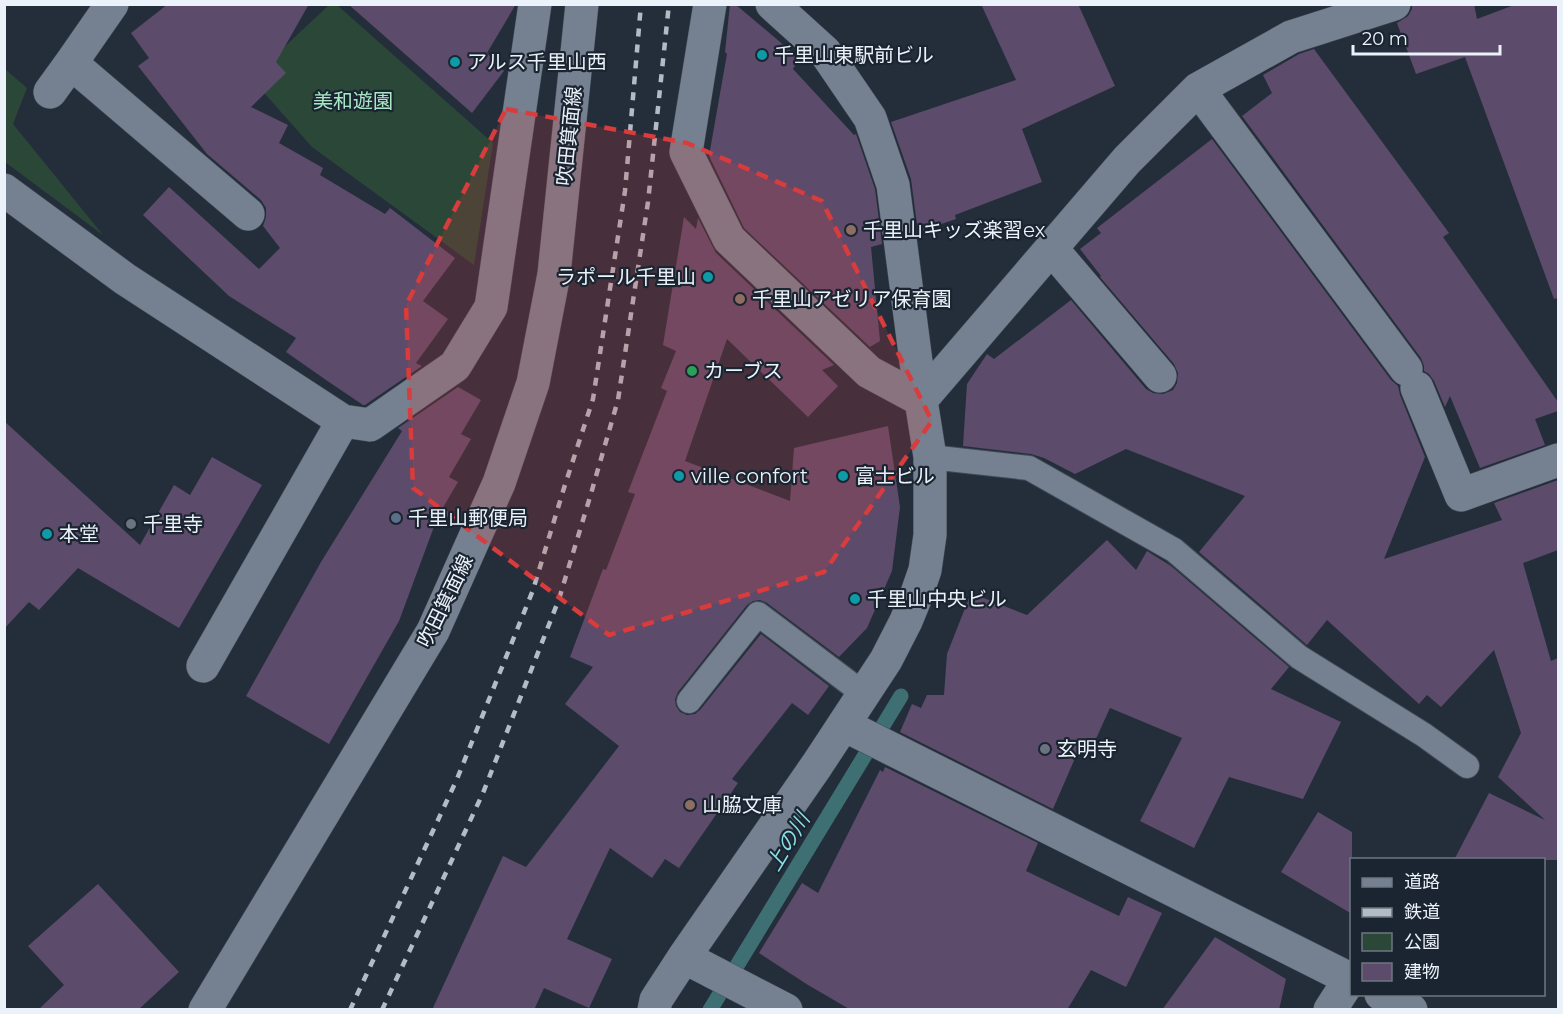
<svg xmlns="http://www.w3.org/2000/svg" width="1563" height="1014" font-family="Montserrat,'Noto Sans JP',sans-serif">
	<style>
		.green { fill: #2b4738 }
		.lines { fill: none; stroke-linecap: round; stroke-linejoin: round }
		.stream { stroke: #3e6f73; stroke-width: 15 }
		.building { fill: #5c4b6a }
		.service-casing { stroke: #424b56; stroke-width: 26 }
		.minor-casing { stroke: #424b56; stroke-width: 34 }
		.secondary-casing { stroke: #424b56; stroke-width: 34 }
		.service { stroke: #758190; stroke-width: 24 }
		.minor { stroke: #758190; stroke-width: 33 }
		.secondary { stroke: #758190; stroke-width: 33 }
		.rail { stroke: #b3bbc5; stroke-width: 4.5; stroke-dasharray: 8 8; stroke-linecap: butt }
		.marked { fill: #d83c3d; fill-opacity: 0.2; stroke: #d83c3d; stroke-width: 4.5; stroke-dasharray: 12 8; stroke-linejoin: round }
		.culture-dot { fill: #0f9aa8; stroke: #1b2531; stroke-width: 2 }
		.education-dot { fill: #8d6e63; stroke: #1b2531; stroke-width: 2 }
		.leisure-dot { fill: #2e9e5b; stroke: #1b2531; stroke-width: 2 }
		.service-dot { fill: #5c6f8a; stroke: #1b2531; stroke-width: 2 }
		.worship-dot { fill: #6b7280; stroke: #1b2531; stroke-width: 2 }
		.labels { text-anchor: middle; stroke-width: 4.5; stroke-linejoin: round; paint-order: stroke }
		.poi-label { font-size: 20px; fill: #ebf2fa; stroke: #1b2531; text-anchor: start }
		.park-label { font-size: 20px; fill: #a8e9c4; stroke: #1b2531 }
		.street-label { font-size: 20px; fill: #ebf2fa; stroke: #1b2531 }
		.water-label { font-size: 21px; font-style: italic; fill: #89dfe5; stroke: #1b2531 }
	</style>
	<rect width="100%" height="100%" fill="#242e3b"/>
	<!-- green -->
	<path class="green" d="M329,5H337L493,143L474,265L312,147L251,78Z
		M5,69L27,88L13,124L103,235L5,162Z"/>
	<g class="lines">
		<!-- stream -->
		<path class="stream" d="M710,1010L901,696"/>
	</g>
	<!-- building -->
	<path class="building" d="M168,4H309L276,62L286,73L251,107L288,125L279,143L323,168L320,175L385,214L390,208L455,258L423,301L448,319L416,363L422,366L365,405H363L326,380L286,352L296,338L229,296L143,215L169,187L259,269L280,248L263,226L266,217V208L261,200L207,154L138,66L149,58L131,33Z
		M348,4H516L487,53L504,71L472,113Z
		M730,4H735L799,58L793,69L854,135L856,134L875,189L882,244L871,247L880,341L870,347L744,228L709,156L727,54L725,52Z
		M981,4H1078L1115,86L1022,129L1042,182L955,215L956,219L918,232L911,179L891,122L1016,80Z
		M1412,4H1474L1477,19L1517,4H1558V298L1554,299L1465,57L1416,74L1397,23L1408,16L1412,9Z
		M1314,49L1449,233L1443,237L1558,402V411L1535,419L1545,445L1480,468L1450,396L1445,407L1434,381L1429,374L1424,371V366L1421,358L1242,116L1272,93L1263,75L1299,54Z
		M1212,139L1391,380L1398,386L1400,395L1425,457L1384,559L1502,520L1494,503L1558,480V550L1523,563L1551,661L1558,658V860H1454L1489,793L1545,820L1498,777L1521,733L1494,650L1441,707L1427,695L1419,704L1327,620L1307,645L1199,552L1245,496L1126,449L1075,474L1044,458L1031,454L963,446L967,384L987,354L994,359L1071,300L1146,389L1153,393L1163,394L1173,390L1177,383L1178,373L1174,364L1100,277L1101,276L1080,249L1101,233L1097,228Z
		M684,217L696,229L698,218L716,253L834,365L822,370L838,386L808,417L727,339L685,461L790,501L794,448L888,426L900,507L892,571L867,628L839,657L767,603L760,600L753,601L747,605L678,692L675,699L676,706L680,712L687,715L695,714L700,710L761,634L829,686L808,715L792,703L732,779L738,783L679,868L665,859L652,878L610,848L567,939L612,959L589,1008L544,988L534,1010H432L503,856L526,867L619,746L565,704L593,667L570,657L603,569L606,570L635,494L628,492L667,391L661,388L676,351L663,345Z
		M458,387L481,400L461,434L471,439L449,477L458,482L438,516L399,621L329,744L246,696L321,562L402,431L398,428Z
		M4,421L140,545L174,485L190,495L212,457L262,485L179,628L78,568L39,610L29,602L4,629Z
		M1107,540L1136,570L1147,551L1171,566L1289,667L1271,689L1341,722L1303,799L1229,777L1194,848L1140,821L1182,738L1110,708L1089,754L1079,749L1053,809L900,732L912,704L921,708L927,695H944L947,654L971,593L1027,615Z
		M885,767L1038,843L1026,871L1119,916L1128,897L1162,913L1126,987L1091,970L1067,1010H851L808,985L759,953L802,883L818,893L880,770L883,772Z
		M1318,812L1352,832V914L1281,872Z
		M98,884L179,972L138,1010H38L64,985L28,946Z
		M1215,937L1286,979L1279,1010H1162Z"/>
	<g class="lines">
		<!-- service casing -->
		<g class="service-casing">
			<path id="service" d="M930,457L1029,468L1174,550L1299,657L1424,735L1467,766
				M689,701L758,614L864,694"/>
		</g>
		<!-- minor casing -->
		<g class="minor-casing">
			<path id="minor" d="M710,4L686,152L729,239L869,372L921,400L1127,160L1198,89L1291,37L1394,4
				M71,63L248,214
				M1198,89L1406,369
				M50,92L71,63L112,4
				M4,190L125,279L343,421L370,425L455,366L491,307L535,4
				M1051,248L1160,376
				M1417,388L1461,495L1558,460
				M203,666L343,421
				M844,725L1352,980
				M684,957L786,1010
				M1381,994L1411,1010
				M654,1010L656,1000L684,957L817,765L886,660L906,621L915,599L925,570L930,535V457L921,400L893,185L870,118L825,52L772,4
				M1330,1010L1350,979"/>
		</g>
		<!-- secondary casing -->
		<g class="secondary-casing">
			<path id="secondary" d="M205,1010L433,631L499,483L533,383L554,274L582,4"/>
		</g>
		<!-- service -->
		<use href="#service" class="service"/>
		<!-- minor -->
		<use href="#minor" class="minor"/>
		<!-- secondary -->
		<use href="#secondary" class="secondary"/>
		<!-- rail -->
		<path class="rail" d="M350,1010L457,779L533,590L564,488L593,399L625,191L641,4
			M382,1010L483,793L559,599L590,497L618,400L648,202L669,4"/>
	</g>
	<!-- marked area -->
	<path class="marked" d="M506,109L687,143L822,201L932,421L824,572L609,635L413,488L406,305Z"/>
	<!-- markers -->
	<g class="culture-dot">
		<circle cx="762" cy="55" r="6"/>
		<circle cx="455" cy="62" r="6"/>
		<circle cx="708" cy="277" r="6"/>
		<circle cx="679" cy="476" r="6"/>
		<circle cx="843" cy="476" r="6"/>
		<circle cx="47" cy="534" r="6"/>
		<circle cx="855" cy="599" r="6"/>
	</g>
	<g class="education-dot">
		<circle cx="851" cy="230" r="6"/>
		<circle cx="740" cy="299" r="6"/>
		<circle cx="690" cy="805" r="6"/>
	</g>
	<circle class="leisure-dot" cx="692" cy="371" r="6"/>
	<circle class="service-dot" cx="396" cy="518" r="6"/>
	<g class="worship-dot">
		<circle cx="131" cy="524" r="6"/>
		<circle cx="1045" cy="749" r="6"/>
	</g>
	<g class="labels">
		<!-- poi labels -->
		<g class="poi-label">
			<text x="774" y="62">千里山東駅前ビル</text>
			<text x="467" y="69">アルス千里山西</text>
			<text x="863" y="237">千里山キッズ楽習ex</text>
			<text x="696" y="284" text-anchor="end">ラポール千里山</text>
			<text x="752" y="306">千里山アゼリア保育園</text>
			<text x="704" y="378">カーブス</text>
			<text x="691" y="483">ville confort</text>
			<text x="855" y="483">富士ビル</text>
			<text x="408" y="525">千里山郵便局</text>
			<text x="143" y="531">千里寺</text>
			<text x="59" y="541">本堂</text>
			<text x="867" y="606">千里山中央ビル</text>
			<text x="1057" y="756">玄明寺</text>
			<text x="702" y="812">山脇文庫</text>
		</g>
		<!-- park labels -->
		<g class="park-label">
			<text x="353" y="108">美和遊園</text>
		</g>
		<!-- street labels -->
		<g class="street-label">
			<text transform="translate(569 136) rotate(-84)" y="7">吹田箕面線</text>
			<text transform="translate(445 601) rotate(-64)" y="7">吹田箕面線</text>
		</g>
		<!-- water labels -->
		<g class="water-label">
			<text transform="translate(788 842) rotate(-59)" y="7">上の川</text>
		</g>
	</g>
	<!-- border -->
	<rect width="1563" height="1014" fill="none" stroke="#ebf2fa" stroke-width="12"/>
	<!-- legend -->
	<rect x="1350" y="858" width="195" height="138" fill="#1b2531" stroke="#6e7781" stroke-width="1.5"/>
	<rect x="1362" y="878" width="30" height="9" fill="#758190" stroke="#6e7781" stroke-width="1.5"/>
	<text x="1404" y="888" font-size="18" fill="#ebf2fa">道路</text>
	<rect x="1362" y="908" width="30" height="9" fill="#b3bbc5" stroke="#6e7781" stroke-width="1.5"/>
	<text x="1404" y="918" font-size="18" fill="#ebf2fa">鉄道</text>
	<rect x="1362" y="933" width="30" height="18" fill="#2b4738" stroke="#6e7781" stroke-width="1.5"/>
	<text x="1404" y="948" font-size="18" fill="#ebf2fa">公園</text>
	<rect x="1362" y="963" width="30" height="18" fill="#5c4b6a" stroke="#6e7781" stroke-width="1.5"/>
	<text x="1404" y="978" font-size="18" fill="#ebf2fa">建物</text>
	<!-- scale -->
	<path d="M1353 45v9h147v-9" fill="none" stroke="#ebf2fa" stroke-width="3"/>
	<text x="1362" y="45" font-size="18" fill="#ebf2fa" stroke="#1b2531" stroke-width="4.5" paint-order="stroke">20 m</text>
</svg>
